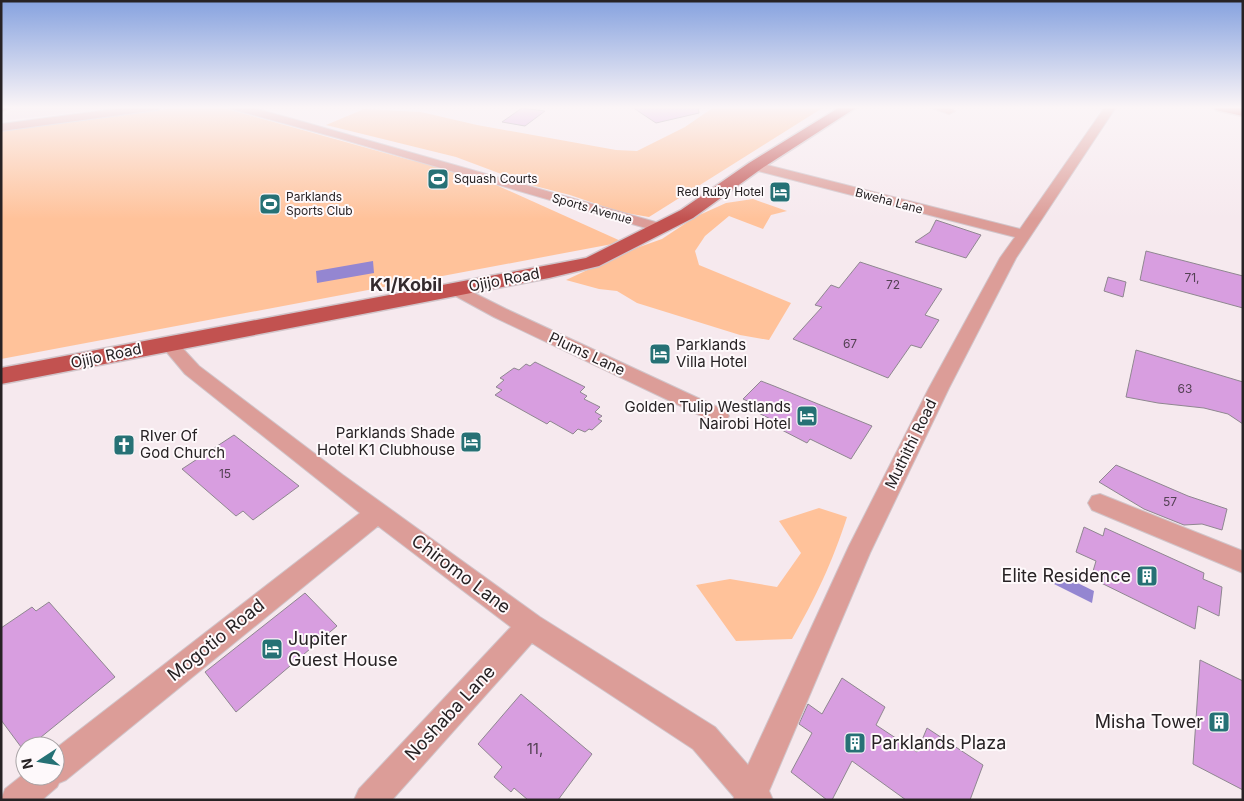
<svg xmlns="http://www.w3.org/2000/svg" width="1244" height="801" font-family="Inter,sans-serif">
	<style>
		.built { fill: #f0dbe3 }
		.green { fill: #ffc29a }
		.water { fill: #9486d1 }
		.building { fill: #d89ee0; stroke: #8f8790 }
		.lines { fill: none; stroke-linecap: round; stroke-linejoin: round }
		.minor-casing { stroke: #d1c5ca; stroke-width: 2 }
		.major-casing { stroke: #d1c5ca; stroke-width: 3 }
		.minor { fill: #dc9d98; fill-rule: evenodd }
		.major { fill: #c25250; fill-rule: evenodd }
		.labels { text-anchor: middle; stroke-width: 4; stroke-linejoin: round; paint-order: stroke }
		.far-poi-label { font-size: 12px; fill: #272224; stroke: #fef9fb; text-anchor: start }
		.far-street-label { font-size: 12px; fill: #272224; stroke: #fef9fb }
		.number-label { font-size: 12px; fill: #534153 }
		.street-label { font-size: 15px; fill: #272224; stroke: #fef9fb }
		.poi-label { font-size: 15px; fill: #272224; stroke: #fef9fb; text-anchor: start }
		.near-number-label { font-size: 15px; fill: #534153 }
		.quarter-label { font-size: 18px; font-weight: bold; fill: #33292d; stroke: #fef9fb }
		.near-street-label { font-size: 18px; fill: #272224; stroke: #fef9fb }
		.near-poi-label { font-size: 18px; fill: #272224; stroke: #fef9fb; text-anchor: end }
	</style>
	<rect width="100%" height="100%" fill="#f6e9ee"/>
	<!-- built -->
	<path class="built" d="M20,107H126L8,120L4,114Z"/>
	<!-- green -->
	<path class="green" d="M182,107H220L410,160L454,166L623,242L1,359V130Z
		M714,107H824L649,217L620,212L570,195L531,185L456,157L326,125L364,109L421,112L477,125L616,150L637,151L685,127Z
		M753,199L787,211L771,215L763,229L729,216L705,236L695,251L699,265L791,303L769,340L740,335L637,303L617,291L599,289L566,280L628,251L662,239L695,217L726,203Z
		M819,508L847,517C832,563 816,597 792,639L736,641L696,585L730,579L777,587L801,553L779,521Z"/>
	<!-- water -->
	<path class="water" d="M373,261L374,273L317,283L316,271Z
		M1053,571L1094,591L1092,603L1050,582Z"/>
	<!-- building -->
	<path class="building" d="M632,107H698L699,113L656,123Z
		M522,108L545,111L525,126L502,122Z
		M936,220L981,235L966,258L915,242L930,232Z
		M1146,251L1243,276V308L1140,280Z
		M860,262L942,289L925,315L939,320L921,348L911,345L888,378L793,339L822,307L815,305L831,285L839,288Z
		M1108,277L1126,282L1123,297L1104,291Z
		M1136,350L1243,382V424L1228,414L1204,408L1158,403L1126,397Z
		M535,362L585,387L580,392L587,396L584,399L600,407L595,412L602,416L598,419L602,421L592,430L589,429L585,432L578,429L573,434L550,421L547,424L495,395L502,390L496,387L504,380L500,378L514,368L519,370L526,364L530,366Z
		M761,381L774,386L872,426L851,459L810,439L807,443L778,428L781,424L750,409L754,404L743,399Z
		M234,435L299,486L253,520L243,511L236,516L182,469Z
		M1116,465L1188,496L1227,509L1222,530L1202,524L1184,525L1144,509L1099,482Z
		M1084,527L1103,536L1105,528L1204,573L1203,579L1222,587L1219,616L1198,606L1195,629L1091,578L1096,561L1076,552Z
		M305,593L337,626L236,712L205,672Z
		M49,602L115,677L30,746H25L24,751L1,720V628L32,607L36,611Z
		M1200,660L1243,681V790L1193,764Z
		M842,678L885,707L876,725L917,752L927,728L983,765L970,800H906L852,761L832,800H827L791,772L812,733L799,724L808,704L822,714Z
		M521,694L592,754L558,800H528L514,788L511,792L494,777L502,767L478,744Z"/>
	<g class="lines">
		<!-- minor casing -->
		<g class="minor-casing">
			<path id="minor" d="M130,107H162L157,110L1,131V124Z
				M230,107H249L293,119L666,225L668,228L666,231H656L338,138L231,109Z
				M929,107H948L955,111L949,114Z
				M1105,107H1116L1016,258L949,388L870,553L769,791L773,800H733L734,797L693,749L532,643L392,800H354L359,789L511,627L378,526L66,780L59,783L57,787L42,800H1L5,789L25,773V776H55V749L360,513L185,374L159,343L162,339L168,337L174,339L199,366L343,475L540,617L715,727L748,765L849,546L929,388L1000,258L1015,237L750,169L749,166L755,162L1020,229Z
				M456,284L506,309L726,411L729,416L726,421L719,423L712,421L494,317L450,293L448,289L450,285Z
				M1100,494L1243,551V573L1092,510L1088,503L1092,496Z"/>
		</g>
		<!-- major casing -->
		<g class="major-casing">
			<path id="major" d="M1,107H11L1,112Z
				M840,107H857L761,169L693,218L599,266L549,278L1,384V368L586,258L681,210L749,163Z
				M1214,107L1243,108V116L1216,110Z"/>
		</g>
		<!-- minor -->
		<use href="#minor" class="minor"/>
		<!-- major -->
		<use href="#major" class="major"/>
	</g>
	<!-- sky -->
	<linearGradient id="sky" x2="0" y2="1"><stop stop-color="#86a2df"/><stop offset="0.49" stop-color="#fbf5f7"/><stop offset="1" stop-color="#fbf5f7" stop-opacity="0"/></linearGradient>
	<rect width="1244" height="219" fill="url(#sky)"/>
	<!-- icons -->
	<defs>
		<g id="stadium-square" transform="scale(1.125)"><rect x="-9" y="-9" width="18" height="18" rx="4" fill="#267175" stroke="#fef9fb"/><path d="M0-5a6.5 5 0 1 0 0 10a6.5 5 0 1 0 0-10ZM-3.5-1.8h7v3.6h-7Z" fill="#fff"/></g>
		<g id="hotel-square" transform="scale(1.125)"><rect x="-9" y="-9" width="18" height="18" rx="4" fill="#267175" stroke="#fef9fb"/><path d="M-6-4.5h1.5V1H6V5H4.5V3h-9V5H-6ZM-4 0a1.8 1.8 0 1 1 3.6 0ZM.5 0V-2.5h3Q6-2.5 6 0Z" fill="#fff"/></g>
		<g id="church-square" transform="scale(1.125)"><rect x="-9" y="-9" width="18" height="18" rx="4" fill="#267175" stroke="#fef9fb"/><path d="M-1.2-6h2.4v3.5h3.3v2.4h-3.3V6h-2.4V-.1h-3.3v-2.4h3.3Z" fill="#fff"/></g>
		<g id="building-square" transform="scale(1.125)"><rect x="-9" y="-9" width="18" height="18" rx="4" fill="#267175" stroke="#fef9fb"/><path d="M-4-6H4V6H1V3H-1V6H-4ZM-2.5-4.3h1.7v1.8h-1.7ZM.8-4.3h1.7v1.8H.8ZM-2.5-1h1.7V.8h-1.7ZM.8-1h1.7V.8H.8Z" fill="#fff"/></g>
	</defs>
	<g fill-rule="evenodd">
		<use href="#stadium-square" x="438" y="179"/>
		<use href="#hotel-square" x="780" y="192"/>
		<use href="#stadium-square" x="270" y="204"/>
		<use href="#hotel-square" x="660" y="354"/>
		<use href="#hotel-square" x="807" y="416"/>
		<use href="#hotel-square" x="471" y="442"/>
		<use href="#church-square" x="124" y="445"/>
		<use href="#building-square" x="1147" y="576"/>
		<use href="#hotel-square" x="272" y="649"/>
		<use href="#building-square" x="1219" y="722"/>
		<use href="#building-square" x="855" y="743"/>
	</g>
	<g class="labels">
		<!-- far-poi labels -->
		<g class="far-poi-label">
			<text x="454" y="183">Squash Courts</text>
			<text x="764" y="196" text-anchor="end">Red Ruby Hotel</text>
			<text x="286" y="201">Parklands<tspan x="286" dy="14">Sports Club</tspan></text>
		</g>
		<!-- far-street labels -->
		<g class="far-street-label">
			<text transform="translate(889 201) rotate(15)" y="4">Bweha Lane</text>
			<text transform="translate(592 209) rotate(16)" y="4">Sports Avenue</text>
		</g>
		<!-- number labels -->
		<g class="number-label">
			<text x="1192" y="282">71,</text>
			<text x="893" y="289">72</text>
			<text x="850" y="348">67</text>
			<text x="1185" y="393">63</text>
			<text x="225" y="478">15</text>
			<text x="1170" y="506">57</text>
		</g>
		<!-- street labels -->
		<g class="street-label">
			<text transform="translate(504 280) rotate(-11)" y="5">Ojijo Road</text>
			<text transform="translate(587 354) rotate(25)" y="5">Plums Lane</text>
			<text transform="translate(106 356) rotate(-12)" y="5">Ojijo Road</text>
			<text transform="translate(911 444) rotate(-64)" y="5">Muthithi Road</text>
		</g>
		<!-- poi labels -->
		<g class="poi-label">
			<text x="676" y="350">Parklands<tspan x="676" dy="17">Villa Hotel</tspan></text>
			<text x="791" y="412" text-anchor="end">Golden Tulip Westlands<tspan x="791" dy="17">Nairobi Hotel</tspan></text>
			<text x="455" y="438" text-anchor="end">Parklands Shade<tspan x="455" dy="17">Hotel K1 Clubhouse</tspan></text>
			<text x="140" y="441">RIver Of<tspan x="140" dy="17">God Church</tspan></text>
		</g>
		<!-- near-number labels -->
		<g class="near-number-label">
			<text x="535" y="754">11,</text>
		</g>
		<!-- quarter labels -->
		<g class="quarter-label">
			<text x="406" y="291">K1/Kobil</text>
		</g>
		<!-- near-street labels -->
		<g class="near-street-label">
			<text transform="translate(461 574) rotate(37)" y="6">Chiromo Lane</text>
			<text transform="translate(216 640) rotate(-39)" y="6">Mogotio Road</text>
			<text transform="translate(450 713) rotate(-47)" y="6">Noshaba Lane</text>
		</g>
		<!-- near-poi labels -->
		<g class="near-poi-label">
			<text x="1131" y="582">Elite Residence</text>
			<text x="288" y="645" text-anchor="start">Jupiter<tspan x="288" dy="21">Guest House</tspan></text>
			<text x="1203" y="728">Misha Tower</text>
			<text x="871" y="749" text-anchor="start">Parklands Plaza</text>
		</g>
	</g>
	<!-- border -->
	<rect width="1244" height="801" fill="none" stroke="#272224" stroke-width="5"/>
	<!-- north arrow -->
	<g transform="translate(40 761) rotate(258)"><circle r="24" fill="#fef9fb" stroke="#a8a3a5"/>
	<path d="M0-4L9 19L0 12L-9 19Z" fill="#267175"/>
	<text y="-8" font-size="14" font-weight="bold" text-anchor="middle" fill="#272224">N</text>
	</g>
</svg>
